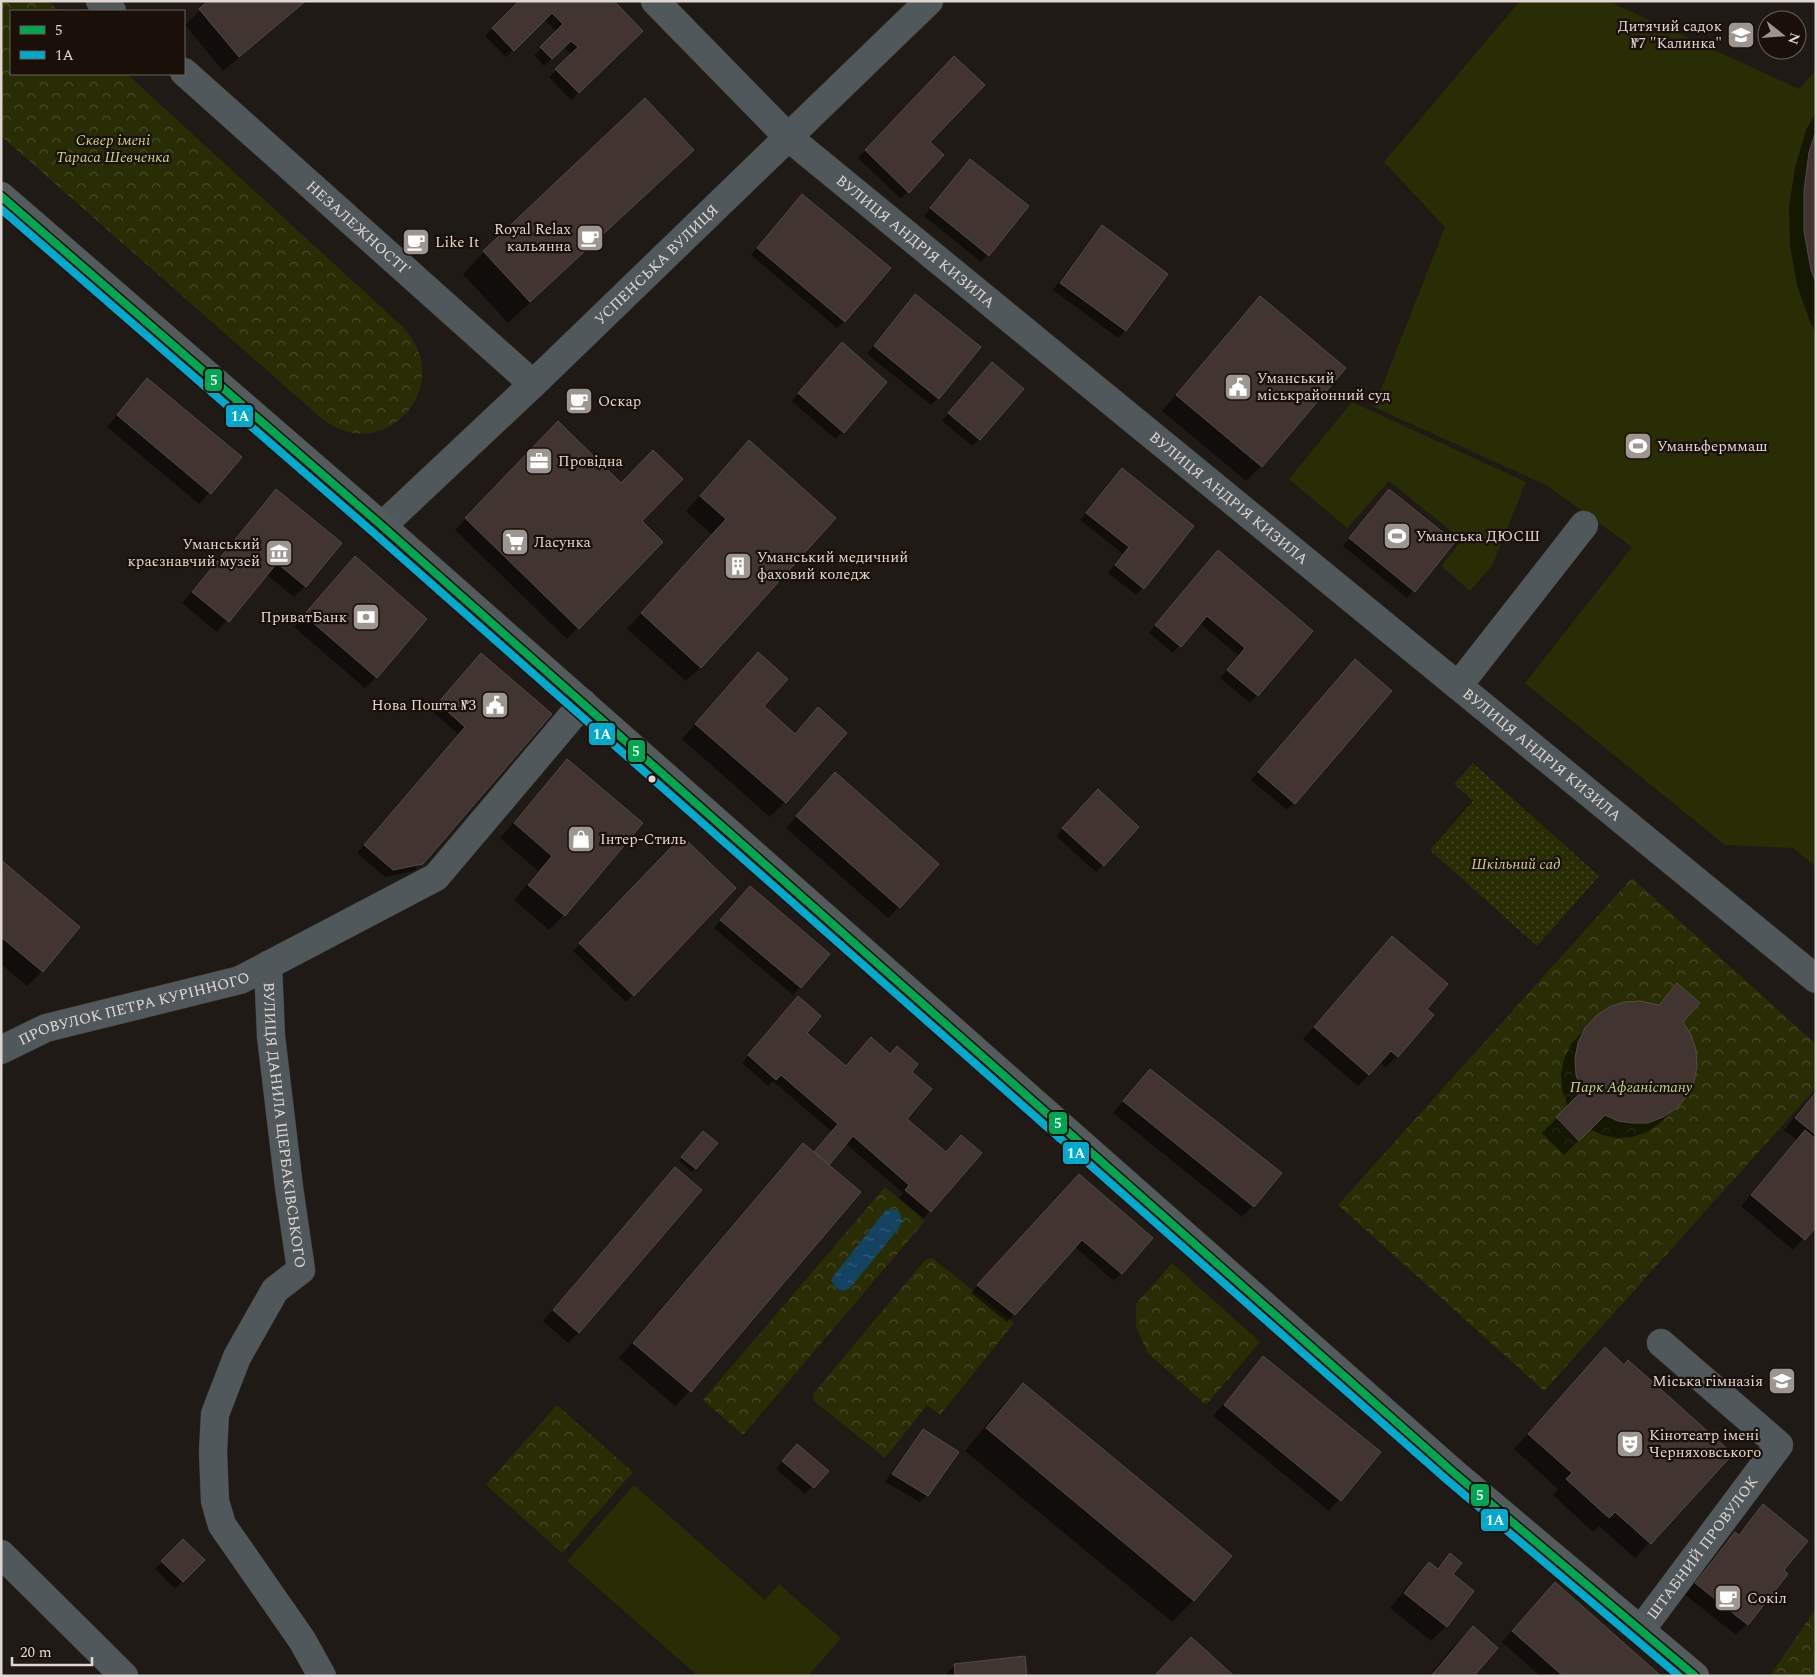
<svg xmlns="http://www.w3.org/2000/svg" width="1817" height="1677" font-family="Spectral,serif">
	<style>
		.grass { fill: url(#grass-dots) }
		.park { fill: url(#park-crowns) }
		.pitch { fill: #282d03 }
		.water { fill: url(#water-ripples) }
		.shadow { fill: #0007 }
		.building { fill: #423431; stroke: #524b49 }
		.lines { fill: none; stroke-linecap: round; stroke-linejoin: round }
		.minor-casing { stroke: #3a3431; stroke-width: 29 }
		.tertiary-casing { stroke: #3a3431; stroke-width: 29 }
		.secondary-casing { stroke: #3a3431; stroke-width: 29 }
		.minor { stroke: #51585b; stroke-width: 28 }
		.tertiary { stroke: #51585b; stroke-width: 28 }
		.secondary { stroke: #545b5d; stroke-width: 28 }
		.bus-1-casing { stroke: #1b1009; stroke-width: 11 }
		.bus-2-casing { stroke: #1b1009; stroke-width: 11 }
		.bus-1 { stroke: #00a651; stroke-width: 8 }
		.bus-2 { stroke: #00a9ce; stroke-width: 8 }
		.bus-dot { fill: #e0d7d2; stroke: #1b1009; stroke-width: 2 }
		.labels { text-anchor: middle; stroke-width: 4.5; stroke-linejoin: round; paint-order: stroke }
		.poi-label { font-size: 15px; fill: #e0d7d2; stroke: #1b1009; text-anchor: start }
		.park-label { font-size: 15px; font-style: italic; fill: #c6d784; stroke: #1b1009 }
		.street-label { font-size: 15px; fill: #e0d7d2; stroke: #1b1009 }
		.line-badge { stroke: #1b1009; stroke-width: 2 }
		.badge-label { font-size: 14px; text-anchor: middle; font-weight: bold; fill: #fff }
	</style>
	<defs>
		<pattern id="grass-dots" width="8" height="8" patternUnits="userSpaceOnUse" patternTransform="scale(1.25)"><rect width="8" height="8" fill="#282d03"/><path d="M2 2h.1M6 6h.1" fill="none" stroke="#474b27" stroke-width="1.8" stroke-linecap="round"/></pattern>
		<pattern id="park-crowns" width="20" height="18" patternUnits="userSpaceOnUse" patternTransform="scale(1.25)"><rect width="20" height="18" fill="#282d03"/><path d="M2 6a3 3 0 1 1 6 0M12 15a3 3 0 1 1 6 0" fill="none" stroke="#474b27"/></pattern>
		<pattern id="water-ripples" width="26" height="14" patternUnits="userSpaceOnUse" patternTransform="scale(1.25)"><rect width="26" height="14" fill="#144361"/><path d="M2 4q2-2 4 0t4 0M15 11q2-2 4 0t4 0" fill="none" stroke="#365d77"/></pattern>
	</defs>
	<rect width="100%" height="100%" fill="#201a16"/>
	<!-- grass -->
	<path class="grass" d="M1473,763L1599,876L1537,946L1430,850L1473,801L1454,784Z"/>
	<!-- park -->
	<path class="park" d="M1,1H48L59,11H11V74H127L403,327C410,336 416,343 419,353C434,397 393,443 348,432C338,429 329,424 321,418L1,136Z
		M1632,878L1816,1044V1088L1544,1391L1338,1205Z
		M885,1187L925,1221L743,1435L703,1400Z
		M932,1258L1014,1323L940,1415L927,1405L885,1458L814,1401L813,1394L925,1260Z
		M1172,1263L1260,1342L1206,1405L1148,1353L1136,1327V1304Z
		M557,1405L633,1472L562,1553L486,1485Z
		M1816,1608V1676H1770Z"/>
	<!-- pitch -->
	<path class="pitch" d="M1520,1H1608L1799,89L1816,70V867L1793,848L1725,845L1525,683L1632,547L1546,485L1374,407L1445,227L1384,162Z
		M1352,402L1526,482L1492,566L1470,591L1441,566L1462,540L1389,481L1347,528L1289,479Z
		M634,1485L765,1600L779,1584L841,1638L808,1676H698L567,1561Z"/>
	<!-- water -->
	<path class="water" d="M894,1209L900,1213L902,1221L899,1228L850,1288L843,1291L836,1288L831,1280L835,1274L886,1210Z"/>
	<!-- shadow -->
	<path class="shadow" d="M210,1H307L223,71L185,25Z
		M520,1L641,31L571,100L549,77L572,55L563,47L544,66L534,55L557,32L544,19L506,57L485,36Z
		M954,58L929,142L942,155L901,199L858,158Z
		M1816,112V333L1810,322L1797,285L1790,246L1789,207L1795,168L1806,130Z
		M963,168L988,255L981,262L924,216Z
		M670,171L508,323L463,274L484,252Z
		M795,202L845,321L837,328L751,255Z
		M1102,227L1166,274L1125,331L1118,338L1053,290L1095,234Z
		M1260,298L1344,368L1261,466L1246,481L1162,411L1246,312Z
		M908,303L938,398L931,405L867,354Z
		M834,351L843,432L835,439L792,401Z
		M985,371L979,439L972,446L942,421Z
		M148,379L240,458L199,504L107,427Z
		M547,434L661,542L567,639L455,530Z
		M749,442L701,667L686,681L627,629L712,535L686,511Z
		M1122,470L1143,588L1136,595L1108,573L1123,554L1080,520Z
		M276,490L305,586L294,597L266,574L217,632L182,603L265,501Z
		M1389,490L1454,542L1407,598L1343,546Z
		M1211,559L1312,631L1250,703L1220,678L1239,656L1199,623L1173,653L1149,633Z
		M344,569L376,677L365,688L294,627Z
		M758,654L762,706L794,734L818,709L785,802L770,817L682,739Z
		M474,662L550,714L414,871L385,877L357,853L459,735L432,711Z
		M1348,668L1391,691L1287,810L1251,780Z
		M567,761L641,823L564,915L549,930L514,900L538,871L500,838L553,776Z
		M824,785L899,907L888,918L786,828Z
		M1090,798L1103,865L1096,872L1056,836Z
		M682,837L734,888L626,1002L573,951Z
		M1,862L79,928L42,971L27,986L1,964Z
		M743,895L828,954L793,995L714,928Z
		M1381,949L1425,1009L1397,1056L1386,1067L1380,1062L1358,1086L1303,1039Z
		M1677,985L1681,1022L1676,1107L1660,1123L1647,1132L1632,1137L1617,1138L1603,1135L1590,1129L1564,1155L1542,1133L1568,1107L1562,1090L1561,1074L1564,1059L1571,1044L1597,1017L1657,1006Z
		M791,1005L805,1033L845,1067L910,1072L905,1119L946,1153L930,1211L923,1218L899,1198L903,1193L845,1143L827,1165L859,1192L690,1391L675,1406L619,1358L788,1159L803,1145L813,1153L832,1132L773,1081L768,1086L742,1063Z
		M1150,1070L1253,1206L1242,1217L1113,1113Z
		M1816,1091V1225L1793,1250L1741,1206L1797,1140L1784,1130Z
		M700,1136L716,1143L692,1172L679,1161Z
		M675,1169L579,1332L568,1343L543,1321Z
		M1072,1183L1151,1238L1114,1281L1075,1247L1007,1322L971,1293Z
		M1264,1357L1379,1453L1329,1511L1213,1416Z
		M1590,1364L1624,1366L1731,1454L1635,1558L1599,1526L1593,1532L1553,1495L1558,1489L1514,1449Z
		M1024,1384L1194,1600L1172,1622L965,1451L1002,1406Z
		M923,1430L927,1495L920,1502L885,1482L916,1438Z
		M790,1453L827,1471L805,1494L776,1469Z
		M1763,1506L1782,1571L1786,1574L1747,1624L1736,1635L1684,1594L1724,1544L1735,1533L1737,1535Z
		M183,1541L203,1560L175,1589L155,1569Z
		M1450,1555L1446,1626L1431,1641L1390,1608L1414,1578L1429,1564L1436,1569Z
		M1544,1594L1659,1676H1540L1502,1642Z
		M1473,1628V1676H1429L1451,1649Z
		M955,1665L1026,1676H944Z"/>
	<!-- building -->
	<path class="building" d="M208,1H306L239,57L199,9Z
		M519,1H614L643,31L579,93L555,69L578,47L571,41L552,59L540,47L563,24L552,13L514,51L492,28Z
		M954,56L985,85L930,142L944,155L909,193L865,150Z
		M645,98L694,150L530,302L483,251Z
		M1816,131V283L1811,270L1804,231V191L1809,152Z
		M970,159L1029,206L989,256L930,208Z
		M802,194L891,268L845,322L757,248Z
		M1102,225L1168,274L1126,331L1060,283Z
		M915,294L981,347L939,399L874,346Z
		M1260,296L1346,368L1262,467L1176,395Z
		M842,342L887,382L844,433L798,393Z
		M992,362L1024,389L980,440L948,413Z
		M147,378L242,457L211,494L117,415Z
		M558,421L621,483L653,450L683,479L642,521L663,542L579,629L465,518Z
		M749,440L836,518L701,668L641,613L726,519L700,496Z
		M1122,468L1194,526L1144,589L1115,565L1129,547L1086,513Z
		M276,489L342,543L306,587L277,563L229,622L192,592Z
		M1389,489L1455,542L1415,592L1349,538Z
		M1218,550L1313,631L1258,696L1227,670L1245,648L1207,616L1181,647L1155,625Z
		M355,556L427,619L377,678L304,615Z
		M758,652L788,679L764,706L795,734L818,707L847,733L786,803L695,724Z
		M481,653L552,714L423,864L393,870L364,845L465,727L438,703Z
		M1355,659L1392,691L1295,804L1258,772Z
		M567,759L643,823L565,916L528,885L552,856L514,823Z
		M835,772L939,864L900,908L796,816Z
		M1098,789L1139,827L1104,866L1062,828Z
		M682,836L736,888L634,996L579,943Z
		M1,860L80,927L43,972L1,937Z
		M750,886L830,954L801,988L720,920Z
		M1392,936L1448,984L1427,1009L1434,1015L1398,1057L1391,1051L1369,1075L1314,1027Z
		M1677,983L1700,1003L1683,1022L1691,1035L1696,1050L1697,1066L1694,1082L1687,1096L1677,1108L1663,1117L1648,1123H1632L1618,1121L1605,1115L1579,1141L1556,1117L1582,1091L1576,1075L1575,1058L1578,1043L1585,1028L1596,1016L1609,1007L1624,1002L1640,1001L1659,1005Z
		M798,996L821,1016L807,1033L846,1066L871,1037L890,1054L897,1046L918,1064L912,1072L932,1089L907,1119L946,1152L961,1135L982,1153L931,1212L905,1190L909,1185L853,1136L829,1165L814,1152L838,1124L781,1075L776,1080L748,1055Z
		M1150,1069L1282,1173L1254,1207L1123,1101Z
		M1816,1092V1135L1795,1118Z
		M1805,1130L1816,1139V1227L1805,1240L1751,1195Z
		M703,1131L718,1143L696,1169L681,1157Z
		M803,1143L861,1192L691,1392L633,1343Z
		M675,1167L702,1190L579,1333L553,1310Z
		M1079,1174L1153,1238L1122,1274L1082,1240L1015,1315L977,1285Z
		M1605,1347L1624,1365L1628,1360L1733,1454L1651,1544L1615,1512L1609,1518L1566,1479L1572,1473L1528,1434Z
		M1263,1356L1381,1452L1341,1501L1224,1405Z
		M1023,1383L1232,1556L1194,1601L986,1428Z
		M923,1429L959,1452L928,1496L892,1474Z
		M797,1444L829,1471L814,1488L782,1461Z
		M1763,1504L1808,1541L1784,1570L1788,1574L1748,1625L1695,1583L1735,1532L1739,1535Z
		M183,1539L205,1560L183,1582L161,1561Z
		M1450,1553L1462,1563L1453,1574L1474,1591L1447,1627L1404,1593L1429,1562L1438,1569Z
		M1555,1582L1661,1676H1563L1512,1631Z
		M1473,1626L1498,1648L1474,1676H1431Z
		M1191,1637L1234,1676H1158L1156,1674Z
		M1025,1656L1027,1676H955L954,1664Z"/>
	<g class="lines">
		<!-- minor casing -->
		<g class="minor-casing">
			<g id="minor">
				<path d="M100,1L112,11"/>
				<path id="s1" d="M655,1L788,137L1816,979"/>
				<path id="s2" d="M184,72L533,384"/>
				<path d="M1458,686L1584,525"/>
				<path id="s3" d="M268,965L271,1036L289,1187L301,1270L275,1290L237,1357L215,1414L213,1452L215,1501L222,1525L302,1640L322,1676"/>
				<path id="s4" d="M1,1050L46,1028L240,980L436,877L583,703"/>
				<path d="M1,1554L124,1676"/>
				<path id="s5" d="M1640,1631L1779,1445L1661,1343"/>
			</g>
		</g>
		<!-- tertiary casing -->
		<g class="tertiary-casing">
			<g id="tertiary">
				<path id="s6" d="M382,526L533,384L929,1"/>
			</g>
		</g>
		<!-- secondary casing -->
		<g class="secondary-casing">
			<path id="secondary" d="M1,196L382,526L1454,1473L1695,1676"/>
		</g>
		<!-- minor -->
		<use href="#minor" class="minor"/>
		<!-- tertiary -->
		<use href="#tertiary" class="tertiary"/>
		<!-- secondary -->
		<use href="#secondary" class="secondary"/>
		<!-- bus-1 casing -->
		<g class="bus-1-casing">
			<path id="bus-1" d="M1,196L382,526L1454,1473L1695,1676"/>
		</g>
		<!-- bus-2 casing -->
		<g class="bus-2-casing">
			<path id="bus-2" d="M1,209L375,534L1447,1480L1679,1676"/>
		</g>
		<!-- bus-1 -->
		<use href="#bus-1" class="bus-1"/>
		<!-- bus-2 -->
		<use href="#bus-2" class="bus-2"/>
	</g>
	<!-- icons -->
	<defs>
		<g id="school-square" transform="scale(1.4375)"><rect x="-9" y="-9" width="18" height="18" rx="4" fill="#9d9590" stroke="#1b1009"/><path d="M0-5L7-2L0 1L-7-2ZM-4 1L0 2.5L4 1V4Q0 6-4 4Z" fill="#fff"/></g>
		<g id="cafe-square" transform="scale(1.4375)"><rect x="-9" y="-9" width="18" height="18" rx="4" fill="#9d9590" stroke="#1b1009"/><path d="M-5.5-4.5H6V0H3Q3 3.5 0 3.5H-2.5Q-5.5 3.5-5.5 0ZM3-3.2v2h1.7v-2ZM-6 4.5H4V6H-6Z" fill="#fff"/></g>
		<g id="civic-square" transform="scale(1.4375)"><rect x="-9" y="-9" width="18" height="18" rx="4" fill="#9d9590" stroke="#1b1009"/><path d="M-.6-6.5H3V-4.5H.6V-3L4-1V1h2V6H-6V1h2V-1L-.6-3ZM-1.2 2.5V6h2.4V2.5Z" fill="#fff"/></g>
		<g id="stadium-square" transform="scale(1.4375)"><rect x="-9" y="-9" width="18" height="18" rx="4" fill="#9d9590" stroke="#1b1009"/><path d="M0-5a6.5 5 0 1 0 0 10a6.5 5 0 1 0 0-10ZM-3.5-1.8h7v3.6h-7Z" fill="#fff"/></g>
		<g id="office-square" transform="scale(1.4375)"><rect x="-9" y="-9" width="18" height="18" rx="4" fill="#9d9590" stroke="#1b1009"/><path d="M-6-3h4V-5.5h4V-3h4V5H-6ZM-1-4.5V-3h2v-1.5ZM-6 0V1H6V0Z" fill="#fff"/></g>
		<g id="supermarket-square" transform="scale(1.4375)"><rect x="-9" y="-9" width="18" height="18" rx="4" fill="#9d9590" stroke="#1b1009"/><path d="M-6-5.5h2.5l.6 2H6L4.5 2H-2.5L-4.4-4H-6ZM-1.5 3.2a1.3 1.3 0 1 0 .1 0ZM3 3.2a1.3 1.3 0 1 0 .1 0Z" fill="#fff"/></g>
		<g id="museum-square" transform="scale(1.4375)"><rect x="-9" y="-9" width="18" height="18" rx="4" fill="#9d9590" stroke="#1b1009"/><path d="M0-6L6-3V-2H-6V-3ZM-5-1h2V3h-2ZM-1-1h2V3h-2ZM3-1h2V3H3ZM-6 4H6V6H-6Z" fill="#fff"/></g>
		<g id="building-square" transform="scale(1.4375)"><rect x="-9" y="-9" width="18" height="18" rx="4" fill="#9d9590" stroke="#1b1009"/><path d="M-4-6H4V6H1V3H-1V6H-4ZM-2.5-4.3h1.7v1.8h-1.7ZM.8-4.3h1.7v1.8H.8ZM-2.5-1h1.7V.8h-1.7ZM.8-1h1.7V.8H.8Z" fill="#fff"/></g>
		<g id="bank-square" transform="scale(1.4375)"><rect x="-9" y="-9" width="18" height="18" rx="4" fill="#9d9590" stroke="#1b1009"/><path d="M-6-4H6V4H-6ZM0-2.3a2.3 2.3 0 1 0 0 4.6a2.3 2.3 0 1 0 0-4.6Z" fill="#fff"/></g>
		<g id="shop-square" transform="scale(1.4375)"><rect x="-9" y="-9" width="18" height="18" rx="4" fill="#9d9590" stroke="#1b1009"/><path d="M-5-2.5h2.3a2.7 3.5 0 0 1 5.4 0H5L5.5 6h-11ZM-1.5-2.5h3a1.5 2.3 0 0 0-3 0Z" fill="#fff"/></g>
		<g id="theatre-square" transform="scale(1.4375)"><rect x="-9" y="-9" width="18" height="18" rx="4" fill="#9d9590" stroke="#1b1009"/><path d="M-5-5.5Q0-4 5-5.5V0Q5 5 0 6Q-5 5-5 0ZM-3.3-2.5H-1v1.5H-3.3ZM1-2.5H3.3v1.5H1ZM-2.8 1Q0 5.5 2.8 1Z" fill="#fff"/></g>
	</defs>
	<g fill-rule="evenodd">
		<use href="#school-square" x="1741" y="35"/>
		<use href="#cafe-square" x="590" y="238"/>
		<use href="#cafe-square" x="416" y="242"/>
		<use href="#civic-square" x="1238" y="387"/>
		<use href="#cafe-square" x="579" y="401"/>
		<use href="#stadium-square" x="1638" y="446"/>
		<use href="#office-square" x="539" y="461"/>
		<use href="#stadium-square" x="1397" y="536"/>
		<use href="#supermarket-square" x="515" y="542"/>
		<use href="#museum-square" x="279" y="553"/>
		<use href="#building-square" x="738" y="566"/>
		<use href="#bank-square" x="366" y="617"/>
		<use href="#civic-square" x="495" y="705"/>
		<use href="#shop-square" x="581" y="839"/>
		<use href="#school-square" x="1782" y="1381"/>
		<use href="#theatre-square" x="1630" y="1444"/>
		<use href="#cafe-square" x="1728" y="1598"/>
	</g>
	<!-- markers -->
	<circle class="bus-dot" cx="652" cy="779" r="4.5"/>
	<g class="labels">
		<!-- poi labels -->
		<g class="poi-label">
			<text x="1722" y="31" text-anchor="end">Дитячий садок<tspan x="1722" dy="17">№7 "Калинка"</tspan></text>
			<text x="571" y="234" text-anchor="end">Royal Relax<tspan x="571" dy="17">кальянна</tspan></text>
			<text x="435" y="247">Like It</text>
			<text x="1257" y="383">Уманський<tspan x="1257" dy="17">міськрайонний суд</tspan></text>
			<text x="598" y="406">Оскар</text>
			<text x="1657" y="451">Уманьферммаш</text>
			<text x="558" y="466">Провідна</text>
			<text x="1416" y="541">Уманська ДЮСШ</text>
			<text x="534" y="547">Ласунка</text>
			<text x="260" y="549" text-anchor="end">Уманський<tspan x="260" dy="17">краєзнавчий музей</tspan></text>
			<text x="757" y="562">Уманський медичний<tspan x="757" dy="17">фаховий коледж</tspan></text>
			<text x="347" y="622" text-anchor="end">ПриватБанк</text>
			<text x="476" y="710" text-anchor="end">Нова Пошта №3</text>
			<text x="600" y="844">Інтер-Стиль</text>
			<text x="1763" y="1386" text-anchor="end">Міська гімназія</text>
			<text x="1649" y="1440">Кінотеатр імені<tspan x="1649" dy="17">Черняховського</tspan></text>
			<text x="1747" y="1603">Сокіл</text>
		</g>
		<!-- park labels -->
		<g class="park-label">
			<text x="113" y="145">Сквер імені<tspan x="113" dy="17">Тараса Шевченка</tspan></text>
			<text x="1516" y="869">Шкільний сад</text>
			<text x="1631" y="1092">Парк Афганістану</text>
		</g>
		<!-- street labels -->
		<g class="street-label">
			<text dy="5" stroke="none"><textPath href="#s2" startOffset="234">НЕЗАЛЕЖНОСТІ'</textPath></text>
			<text dy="5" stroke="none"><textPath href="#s1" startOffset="355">ВУЛИЦЯ АНДРІЯ КИЗИЛА</textPath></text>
			<text dy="5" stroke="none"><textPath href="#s6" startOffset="379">УСПЕНСЬКА ВУЛИЦЯ</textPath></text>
			<text dy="5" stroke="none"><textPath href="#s1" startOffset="760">ВУЛИЦЯ АНДРІЯ КИЗИЛА</textPath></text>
			<text dy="5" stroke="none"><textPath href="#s1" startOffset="1165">ВУЛИЦЯ АНДРІЯ КИЗИЛА</textPath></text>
			<text dy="5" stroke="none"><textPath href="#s4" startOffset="140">ПРОВУЛОК ПЕТРА КУРІННОГО</textPath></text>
			<text dy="5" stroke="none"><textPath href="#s3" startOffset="161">ВУЛИЦЯ ДАНИЛА ЩЕРБАКІВСЬКОГО</textPath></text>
			<text dy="5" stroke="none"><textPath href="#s5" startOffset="104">ШТАБНИЙ ПРОВУЛОК</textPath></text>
		</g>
	</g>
	<g class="line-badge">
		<rect x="204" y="368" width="19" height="24" rx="5" fill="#00a651"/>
		<rect x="225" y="404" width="29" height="24" rx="5" fill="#00a9ce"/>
		<rect x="588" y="722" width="28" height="24" rx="5" fill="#00a9ce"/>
		<rect x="627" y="739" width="19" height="24" rx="5" fill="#00a651"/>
		<rect x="1048" y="1111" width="20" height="24" rx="5" fill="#00a651"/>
		<rect x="1062" y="1141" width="28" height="24" rx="5" fill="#00a9ce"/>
		<rect x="1470" y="1483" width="20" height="24" rx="5" fill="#00a651"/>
		<rect x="1480" y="1508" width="29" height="24" rx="5" fill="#00a9ce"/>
	</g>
	<g class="badge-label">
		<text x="214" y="385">5</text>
		<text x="240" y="421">1А</text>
		<text x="602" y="739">1А</text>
		<text x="636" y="756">5</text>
		<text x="1058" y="1128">5</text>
		<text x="1076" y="1158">1А</text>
		<text x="1480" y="1500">5</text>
		<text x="1495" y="1525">1А</text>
	</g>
	<!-- border -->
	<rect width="1817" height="1677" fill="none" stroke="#e0d7d2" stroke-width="5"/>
	<!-- legend -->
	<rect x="10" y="10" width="175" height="65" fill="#1b1009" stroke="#6a6059"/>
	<rect x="20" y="26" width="25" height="8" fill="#00a651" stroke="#6a6059"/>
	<text x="55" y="35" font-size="15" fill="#e0d7d2">5</text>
	<rect x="20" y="51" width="25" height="8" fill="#00a9ce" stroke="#6a6059"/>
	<text x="55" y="60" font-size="15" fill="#e0d7d2">1А</text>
	<!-- north arrow -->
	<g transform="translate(1782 35) rotate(107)"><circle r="24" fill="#1b1009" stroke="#6a6059"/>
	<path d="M0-4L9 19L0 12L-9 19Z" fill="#9d9590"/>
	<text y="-8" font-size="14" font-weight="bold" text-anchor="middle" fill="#e0d7d2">N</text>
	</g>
	<!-- scale -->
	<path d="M12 1657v8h80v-8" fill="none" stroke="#e0d7d2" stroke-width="2.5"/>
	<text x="20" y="1657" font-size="15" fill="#e0d7d2" stroke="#1b1009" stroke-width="4" paint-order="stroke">20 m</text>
</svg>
